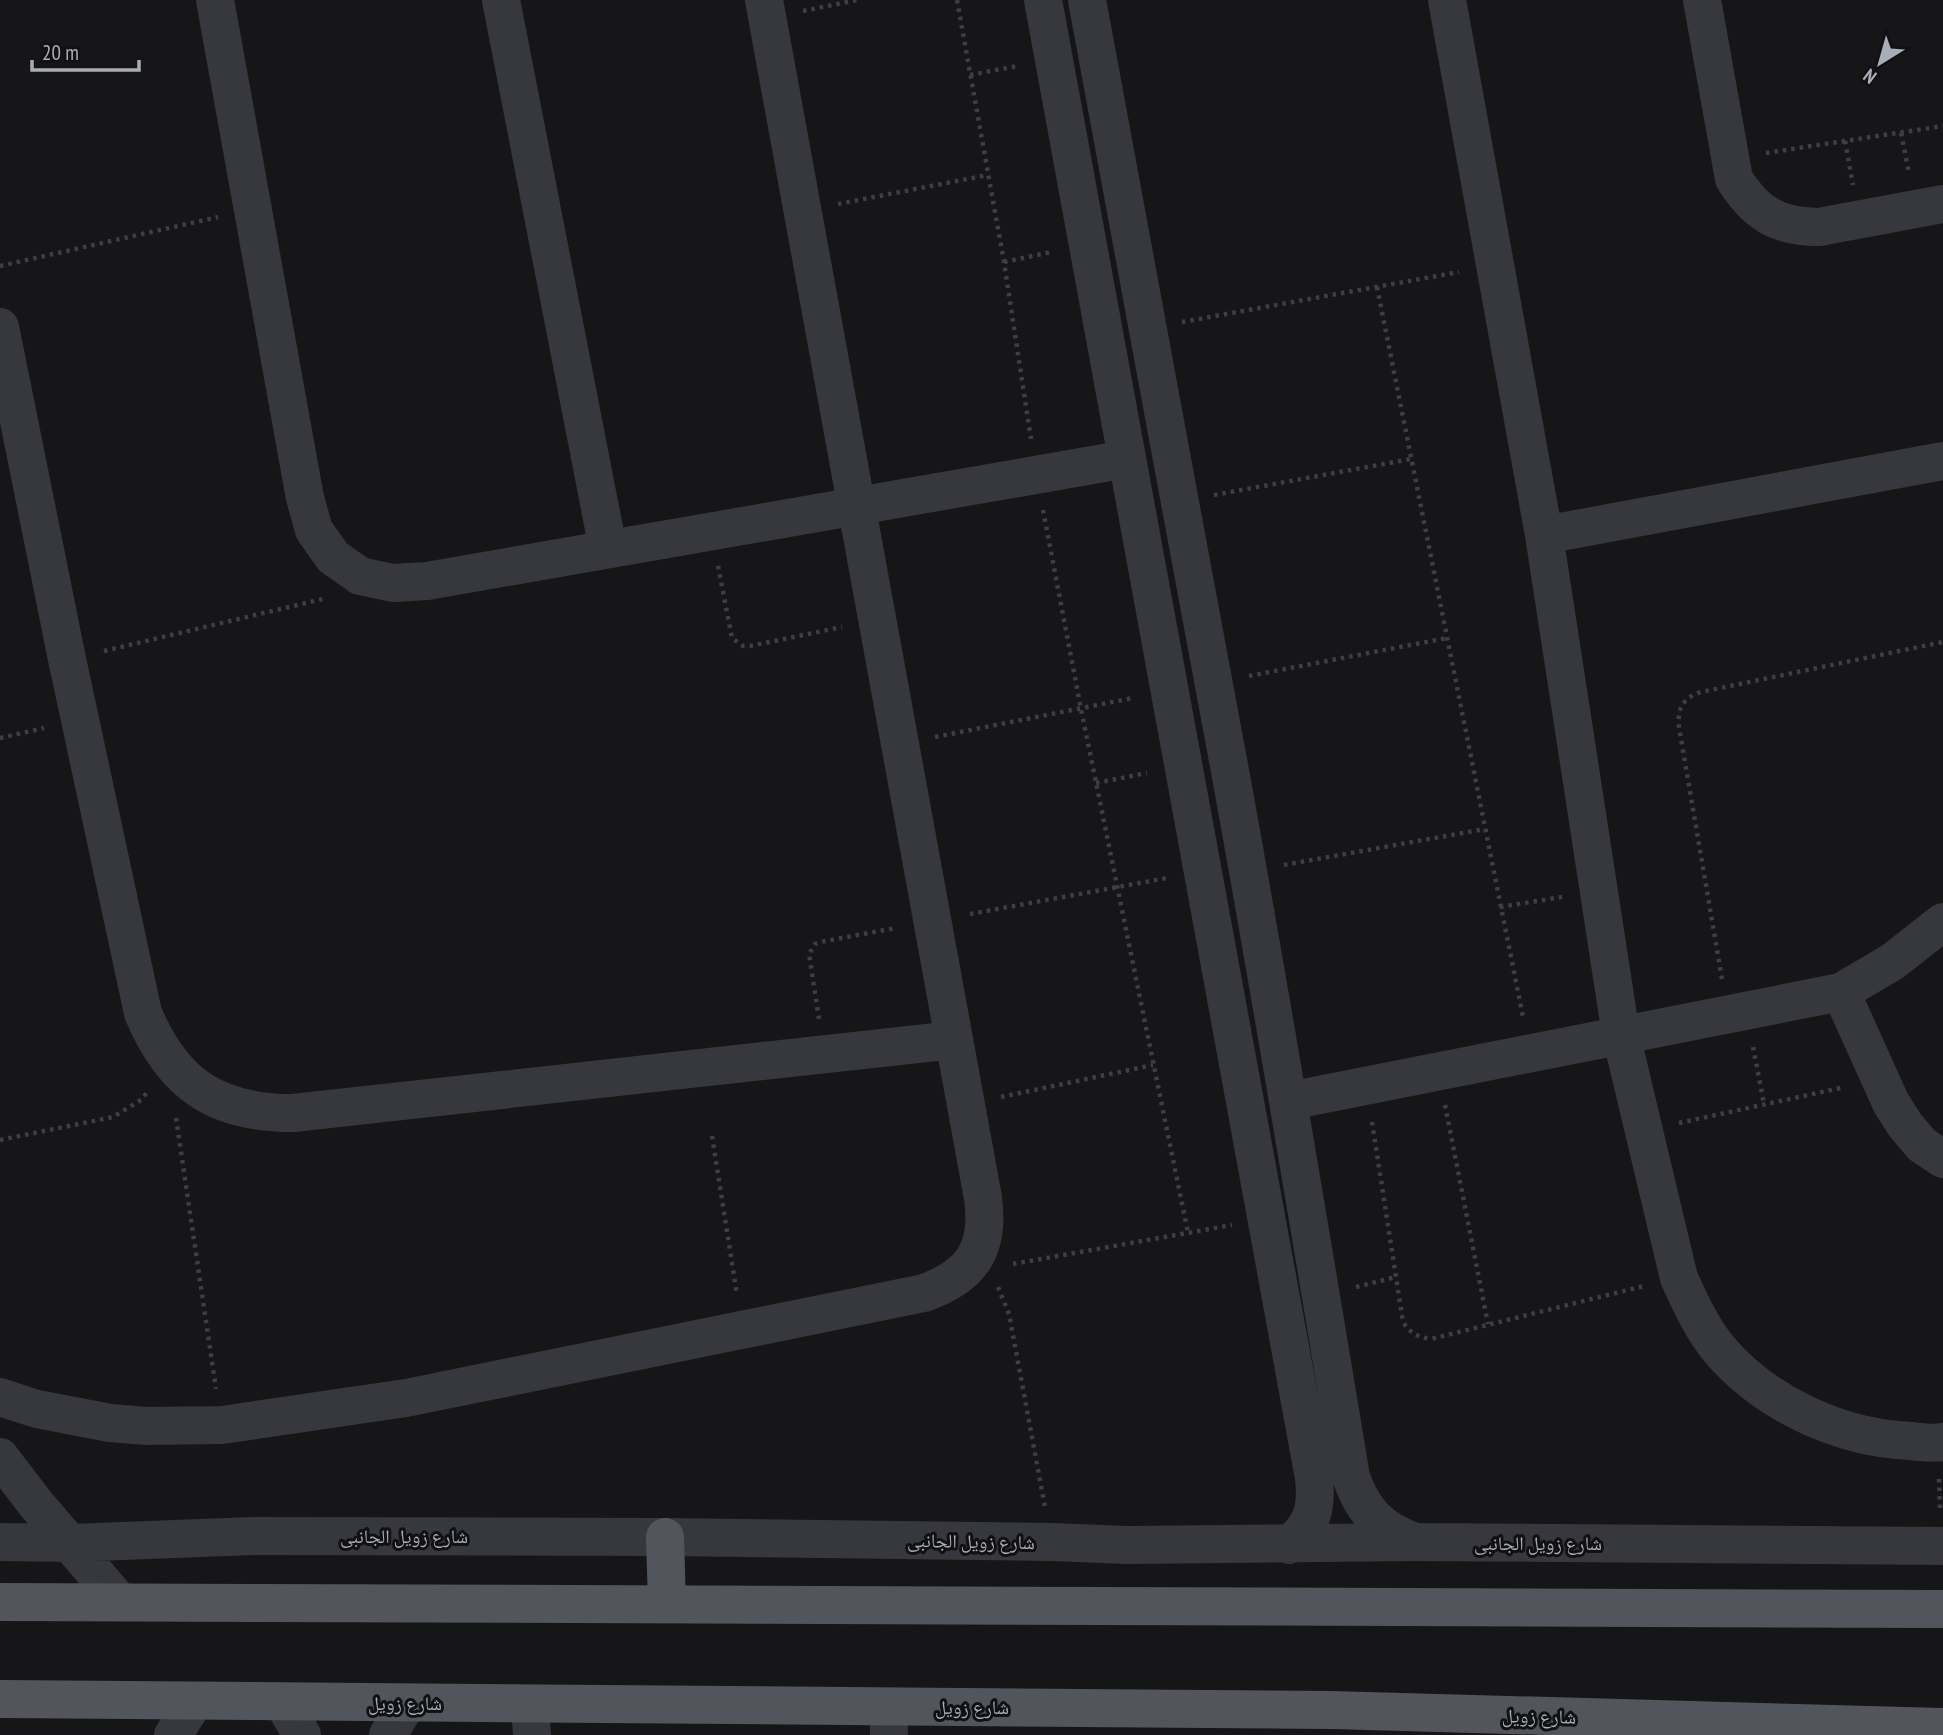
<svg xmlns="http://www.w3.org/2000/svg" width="1943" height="1735" font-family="'PT Sans Narrow','Noto Naskh Arabic',sans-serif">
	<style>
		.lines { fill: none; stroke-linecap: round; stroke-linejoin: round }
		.path { stroke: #3d3f44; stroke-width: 4.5; stroke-dasharray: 3.5 5; stroke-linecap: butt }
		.minor { stroke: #37383d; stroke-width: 38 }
		.major { stroke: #53555c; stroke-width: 38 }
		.labels { text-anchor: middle; stroke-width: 6; stroke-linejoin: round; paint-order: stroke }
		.street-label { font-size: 19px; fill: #a8adb8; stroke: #111113 }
	</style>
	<rect width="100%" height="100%" fill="#161618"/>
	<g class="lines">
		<!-- path -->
		<path class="path" d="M957,0L1004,262L1031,439
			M803,11L857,0
			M970,75L1017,66
			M1901,133L1909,173
			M1845,141L1853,185
			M1766,153L1943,126
			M838,204L988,175
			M1004,262L1051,252
			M0,266L218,217
			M1377,287L1523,1017
			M1182,322L1459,272
			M1214,495L1411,459
			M1043,510L1081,709L1188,1233
			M718,566L732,638L743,646H750L842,627
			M104,651L327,598
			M1249,676L1447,638
			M935,737L1133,698
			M0,738L44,728
			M1096,783L1147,773
			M1284,865L1485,829
			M1500,907L1562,897
			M970,914L1167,878
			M1722,979L1679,727C1677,708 1683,698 1701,692L1943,642
			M819,1019L809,954L815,944L820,942L896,928
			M1753,1047L1764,1104
			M1001,1097L1153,1065
			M1445,1105L1488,1324
			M176,1118L216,1389
			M1372,1122L1403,1322C1410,1333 1417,1337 1431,1339L1644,1286
			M1679,1123L1845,1087
			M712,1136L737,1295
			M0,1140L113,1117L141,1100L149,1090
			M1013,1264L1232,1225
			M998,1287L1009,1314L1045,1507
			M1356,1287L1396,1277
			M1939,1479L1940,1508"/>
		<!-- minor -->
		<path class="minor" d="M215,0L305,498L314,530L333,557L360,576L393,583L427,581L1127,459
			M501,0L608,549
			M1043,0L1314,1478C1317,1508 1313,1525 1289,1545
			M1087,0C1133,257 1183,514 1230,771C1273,1006 1312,1241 1351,1477C1363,1512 1380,1529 1415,1542
			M1447,0L1544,535L1621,1035L1679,1278C1690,1302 1701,1327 1718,1348C1764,1403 1839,1438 1911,1441C1921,1442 1933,1444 1943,1442
			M1702,0L1734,179C1756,214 1778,227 1819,227L1943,204
			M0,327L67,659L143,1013C173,1084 215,1113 293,1113L954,1040
			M1544,535L1943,461
			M1841,992L1891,1103L1905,1125L1922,1145L1943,1159
			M1289,1101L1841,992L1892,962L1943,922
			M0,1397L37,1409L110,1423L147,1426L222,1425L406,1398L924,1293C972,1276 990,1249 983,1198L764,0
			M0,1457L36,1504L120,1602
			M0,1542L70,1543L253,1536L665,1537L1052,1542L1127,1545L1415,1542L1943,1546
			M283,1703L302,1735
			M530,1704L532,1735
			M888,1707L889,1735
			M173,1735L195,1701
			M388,1735L407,1703"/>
		<!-- major -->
		<path class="major" d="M665,1537L667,1604
			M0,1602L1943,1609
			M0,1699L1332,1710L1943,1727"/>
	</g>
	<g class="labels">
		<!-- street labels -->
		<g class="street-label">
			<text x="404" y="1543">شارع زويل الجانبى</text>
			<text transform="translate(971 1541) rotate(1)" y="7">شارع زويل الجانبى</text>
			<text x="1538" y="1550">شارع زويل الجانبى</text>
			<text x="405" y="1710">شارع زويل</text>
			<text x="972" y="1714">شارع زويل</text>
			<text transform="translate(1539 1716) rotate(1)" y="7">شارع زويل</text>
		</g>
	</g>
	<!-- north arrow -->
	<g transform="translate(1880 63) rotate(217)" stroke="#111113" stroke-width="5" paint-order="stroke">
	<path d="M0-5L12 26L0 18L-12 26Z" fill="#a8adb8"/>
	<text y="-10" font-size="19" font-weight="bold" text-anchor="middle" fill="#a8adb8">N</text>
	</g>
	<!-- scale -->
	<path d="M32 60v10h107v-10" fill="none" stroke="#a8adb8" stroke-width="3.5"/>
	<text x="42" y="60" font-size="21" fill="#a8adb8" stroke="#111113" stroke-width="5" paint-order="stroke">20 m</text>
</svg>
